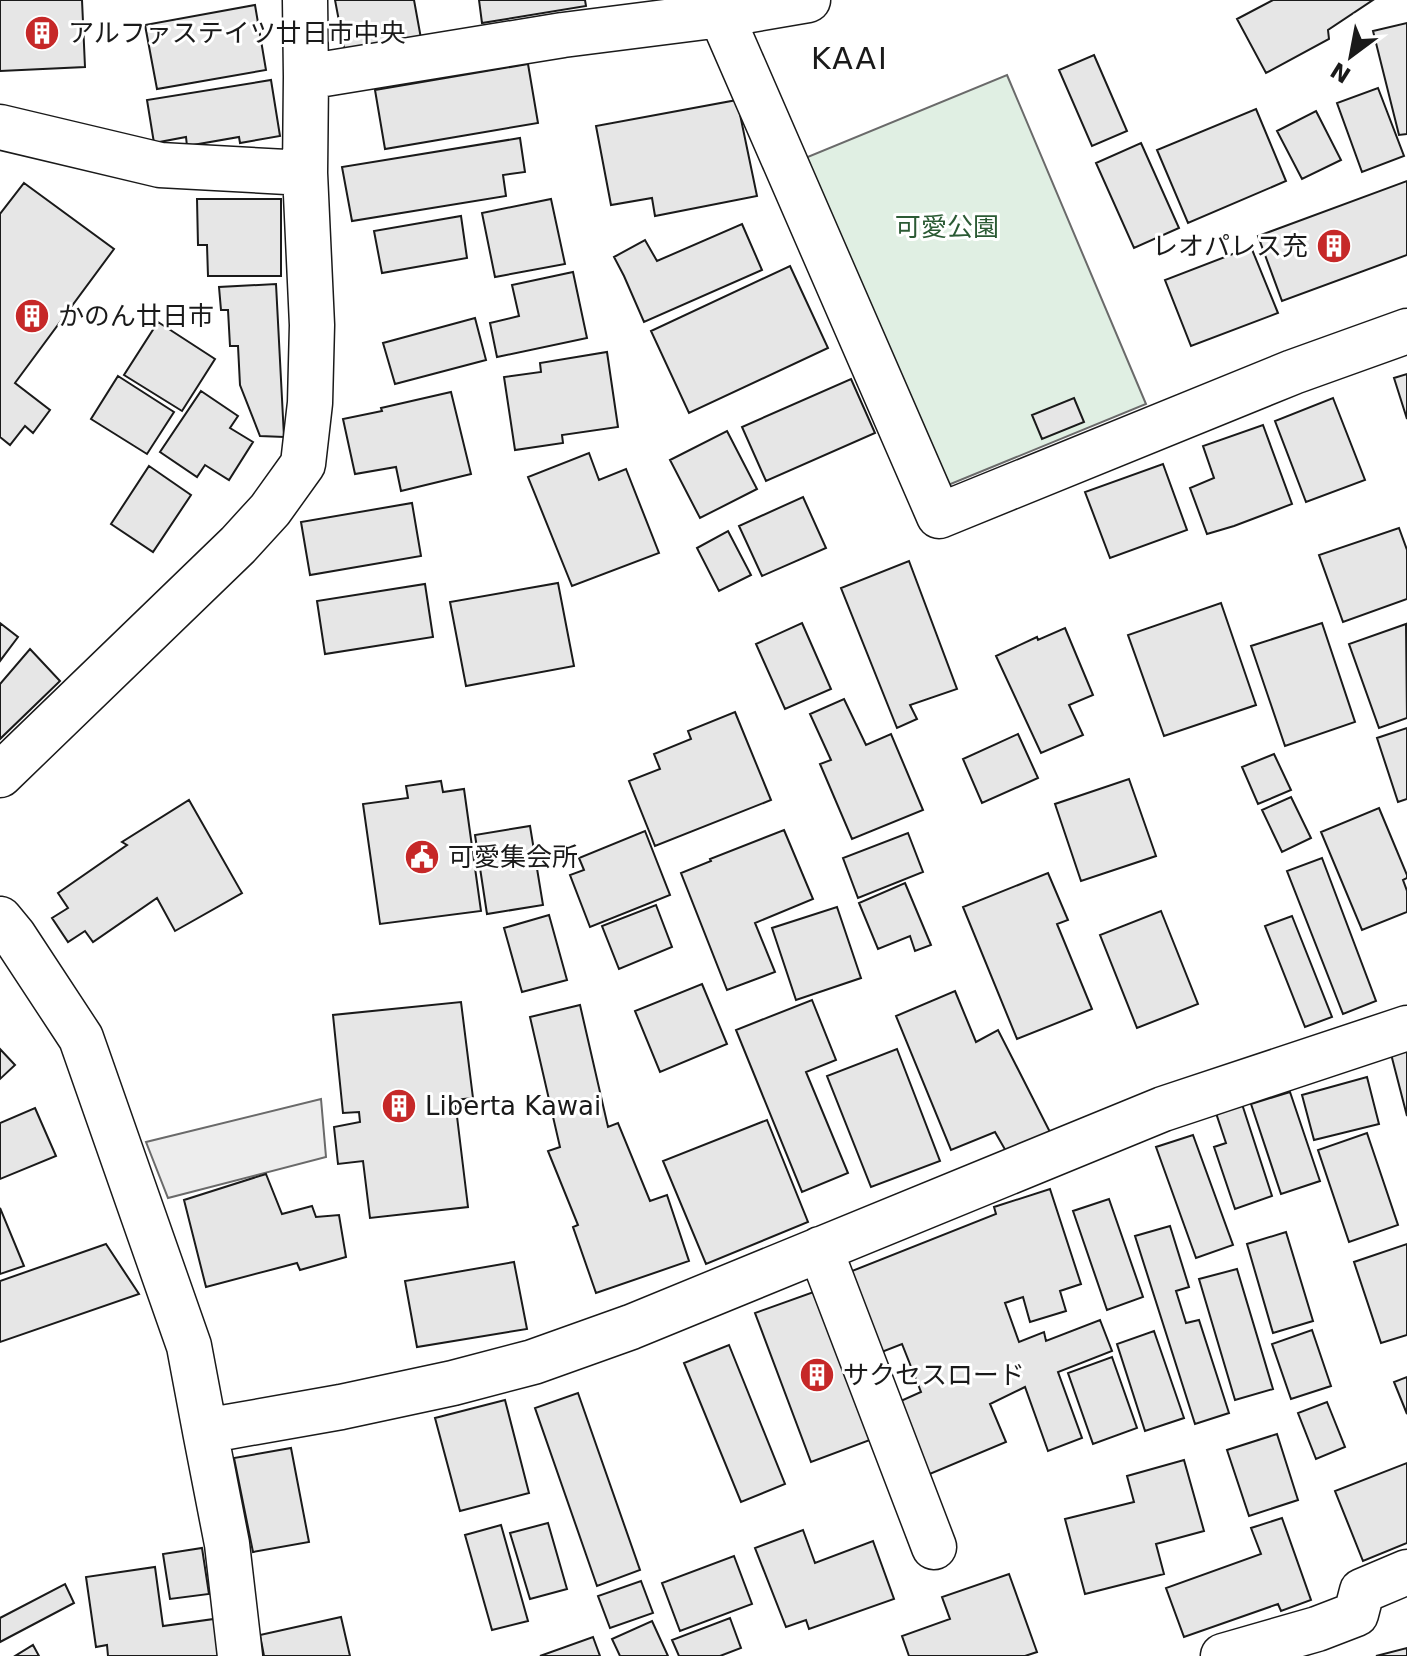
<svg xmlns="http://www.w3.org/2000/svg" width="1407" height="1656" font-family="'DejaVu Sans','Noto Sans JP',sans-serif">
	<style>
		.green { fill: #e0efe3; stroke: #6a6a6a; stroke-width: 2 }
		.parking { fill: #ededed; stroke: #6a6a6a; stroke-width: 2 }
		.building { fill: #e6e6e6; stroke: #1a1a1a; stroke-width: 2 }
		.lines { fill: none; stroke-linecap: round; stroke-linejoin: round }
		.street-casing { stroke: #1a1a1a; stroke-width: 47 }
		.street { stroke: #fff; stroke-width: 44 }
		.labels { text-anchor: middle; stroke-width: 6; stroke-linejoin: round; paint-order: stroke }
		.poi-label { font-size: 26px; fill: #1a1a1a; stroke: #fff; text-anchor: start }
		.park-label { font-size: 26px; fill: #2b5a34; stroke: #fff }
		.quarter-label { font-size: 30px; letter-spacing: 2px; fill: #1a1a1a; stroke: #fff }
	</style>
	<rect width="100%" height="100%" fill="#fff"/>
	<!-- green -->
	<path class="green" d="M1007,75L1146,404L936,490L793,163Z"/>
	<!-- parking -->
	<path class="parking" d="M321,1099L326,1157L168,1198L146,1142Z"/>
	<!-- building -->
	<path class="building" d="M0,0H82L85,67L0,71Z
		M335,0H414L422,44L346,58Z
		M479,0H585L586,6L482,23Z
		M1273,0H1373L1328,30L1329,39L1266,73L1237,19Z
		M255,5L266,70L157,89L145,25Z
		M1407,23V134L1399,135L1373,31Z
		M1094,55L1127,131L1092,146L1059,70Z
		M528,64L538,123L385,149L375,90Z
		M271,80L280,136L240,143L239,137L187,146L186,137L154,143L147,100Z
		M1378,88L1404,156L1362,172L1337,103Z
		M737,100L757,196L655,216L652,198L611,205L596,126Z
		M1256,109L1286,181L1188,223L1157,150Z
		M1316,111L1341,160L1302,179L1277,131Z
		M520,138L525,172L503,175L506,196L352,221L342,167Z
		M1141,143L1179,228L1134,248L1096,163Z
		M1407,181V255L1282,301L1258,236Z
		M24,183L114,249L15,383L50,410L33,433L25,426L10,445L0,437V214Z
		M197,199H281V276H208L207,245H198Z
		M551,199L565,264L495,277L482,213Z
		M461,216L467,258L382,273L374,231Z
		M742,224L762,270L644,322L624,276L614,257L645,240L657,261Z
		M1251,247L1278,313L1191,346L1165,280Z
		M790,266L828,348L689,413L651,331Z
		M573,272L587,338L497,357L490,323L519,316L512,285Z
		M276,284L284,437L260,436L240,385L238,346H230L228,310H221L219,287Z
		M475,318L486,360L395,384L383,343Z
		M158,322L215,359L182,411L124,375Z
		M607,352L618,427L562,435L563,443L515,450L504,377L541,372L540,363Z
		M1407,374V419L1394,378Z
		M118,376L174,412L147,454L91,419Z
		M851,379L875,433L766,481L742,427Z
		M201,391L238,416L230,428L253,442L229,480L205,465L197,477L160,452Z
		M451,392L471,474L401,491L396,467L355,474L343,419L382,411L381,408Z
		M1074,398L1084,422L1042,439L1032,415Z
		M1333,398L1365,480L1306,502L1275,421Z
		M1263,425L1292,504L1234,526L1207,534L1190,488L1214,478L1203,446Z
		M727,431L757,489L700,518L670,460Z
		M589,453L599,480L626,469L659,553L572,586L528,477Z
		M1163,464L1187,530L1110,558L1085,492Z
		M149,466L191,495L153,552L111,524Z
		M803,497L826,548L762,576L739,526Z
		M412,503L421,556L310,575L301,522Z
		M1399,528L1407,550V599L1343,622L1319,555Z
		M728,531L751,575L719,591L697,548Z
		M909,561L957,689L910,705L917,719L897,728L841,588Z
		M558,583L574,666L466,686L450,602Z
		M425,584L433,637L325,654L317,601Z
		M1221,603L1256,705L1164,736L1128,635Z
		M0,623L18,637L0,661Z
		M802,623L831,689L785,709L756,644Z
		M1322,623L1355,722L1285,746L1251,646Z
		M1406,624L1407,718L1379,728L1349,644Z
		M1065,628L1093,695L1069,705L1083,735L1041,753L996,656L1037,637L1038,640Z
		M30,649L60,681L0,739V684Z
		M844,699L866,745L891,734L923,810L852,839L820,764L831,760L810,714Z
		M735,712L771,800L655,846L629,781L660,769L654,754L691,739L688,731Z
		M1407,728V799L1398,802L1377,738Z
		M1018,734L1038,778L982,803L963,759Z
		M1274,754L1291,790L1258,804L1242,767Z
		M1129,779L1156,856L1081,881L1055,804Z
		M441,781L443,792L464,789L481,911L380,924L363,804L408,798L406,786Z
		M1291,797L1311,838L1282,852L1262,810Z
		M189,800L242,893L175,931L157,898L93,942L85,931L68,942L52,918L68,908L58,893L127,845L122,842Z
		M1379,808L1407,875V878L1403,880L1407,891V912L1362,930L1321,832Z
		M530,826L543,905L487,914L475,835Z
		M784,830L813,899L755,923L775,972L727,990L681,873L711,861L710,859Z
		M645,831L670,895L590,927L570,875L584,870L579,858Z
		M908,833L923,872L858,898L843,858Z
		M1322,858L1376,1001L1343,1014L1287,871Z
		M1048,873L1068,920L1057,924L1092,1009L1017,1039L963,907Z
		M905,883L931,945L915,951L910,936L878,949L859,903Z
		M656,905L672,947L619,969L602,926Z
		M837,907L861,978L796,1000L772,928Z
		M1161,911L1198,1004L1137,1028L1100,935Z
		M549,915L567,980L522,992L504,928Z
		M1292,916L1332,1017L1305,1027L1265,926Z
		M702,984L727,1044L660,1072L635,1011Z
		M955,991L976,1042L998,1030L1050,1132L1007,1153L995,1132L951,1150L896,1016Z
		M812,1000L836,1060L806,1072L848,1173L802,1192L736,1030Z
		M461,1002L473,1098L455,1100L468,1207L370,1218L363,1161L338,1164L334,1127L360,1122L359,1112L343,1113L333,1015Z
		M580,1005L608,1127L618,1123L650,1201L667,1195L689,1261L596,1293L573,1227L578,1225L548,1151L560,1147L530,1017Z
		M0,1049L15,1065L0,1079Z
		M897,1049L940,1161L871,1187L827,1076Z
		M1407,1050V1116L1391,1054Z
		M1367,1077L1379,1124L1314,1140L1302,1095Z
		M1290,1092L1320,1181L1281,1194L1251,1104Z
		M1242,1104L1272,1196L1235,1209L1214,1147L1226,1143L1216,1113Z
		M35,1108L56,1156L0,1179V1123Z
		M767,1120L808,1222L706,1264L663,1161Z
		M1367,1133L1398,1225L1349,1242L1318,1150Z
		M1193,1135L1233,1245L1196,1258L1156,1147Z
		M266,1174L282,1214L312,1206L316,1217L339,1215L346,1257L300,1270L297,1263L206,1287L184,1200Z
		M1050,1189L1081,1284L1060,1291L1066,1311L1030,1322L1023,1297L1005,1303L1019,1342L1044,1332L1046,1341L1100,1320L1112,1351L1058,1372L1082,1438L1048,1451L1025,1387L990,1404L1006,1442L925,1476L894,1404L921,1392L902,1344L874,1355L842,1275L996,1214L994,1207Z
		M1109,1199L1143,1297L1107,1310L1073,1211Z
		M0,1208L24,1266L0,1274Z
		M1170,1226L1189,1287L1176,1291L1186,1323L1199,1320L1229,1413L1195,1424L1135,1236Z
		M1286,1232L1313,1321L1273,1333L1247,1244Z
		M106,1244L139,1294L0,1342V1281Z
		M1407,1244V1335L1381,1343L1354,1262Z
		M514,1262L527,1329L417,1347L405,1281Z
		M1237,1269L1273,1389L1235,1400L1199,1279Z
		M822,1289L878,1437L811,1462L755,1313Z
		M1312,1330L1331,1386L1291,1399L1272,1344Z
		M1154,1331L1184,1418L1145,1431L1117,1344Z
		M729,1345L785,1484L741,1502L684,1363Z
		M1112,1357L1137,1428L1093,1444L1068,1373Z
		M1407,1377V1414L1394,1382Z
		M578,1393L640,1570L597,1586L535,1408Z
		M505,1400L529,1493L460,1511L435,1418Z
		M1327,1402L1345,1447L1316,1459L1298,1413Z
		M1277,1434L1298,1500L1249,1516L1227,1450Z
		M291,1448L309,1542L253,1552L234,1458Z
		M1184,1460L1204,1531L1156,1544L1164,1574L1085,1594L1065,1519L1134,1502L1127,1476Z
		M1407,1463V1543L1363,1561L1335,1491Z
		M1282,1518L1311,1600L1281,1611L1278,1604L1184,1637L1166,1588L1261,1554L1251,1528Z
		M548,1523L567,1589L530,1599L510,1533Z
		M501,1525L528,1621L492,1630L465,1535Z
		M803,1530L815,1563L873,1541L894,1599L809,1629L806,1620L786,1627L755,1548Z
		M202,1548L209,1594L170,1599L163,1554Z
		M734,1556L752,1604L680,1631L662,1583Z
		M155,1567L163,1626L214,1619L219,1656H108L107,1645L96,1647L86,1577Z
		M1009,1574L1037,1652L1025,1656H909L902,1636L950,1619L942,1597Z
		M641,1581L653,1613L610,1628L598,1596Z
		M65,1584L74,1603L0,1642V1618Z
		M341,1617L350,1656H264L260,1635Z
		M730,1618L741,1648L720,1656H679L672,1640Z
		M652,1621L668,1656H620L612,1639Z
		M593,1637L600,1656H540Z
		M33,1645L39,1656H15Z
		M1407,1648V1656H1376Z"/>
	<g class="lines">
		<!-- street casing -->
		<g class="street-casing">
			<path id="street" d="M721,15L939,516L1293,372L1407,331
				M306,77L563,35L721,15L808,0
				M0,127L160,165L305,173
				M0,775L238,545L270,510L303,464L310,403L312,325L305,173L306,77L305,0
				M0,919L14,936L81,1038L189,1346L205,1431L341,1407L453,1383L533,1362L631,1327L1163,1109L1407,1028
				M820,1249L934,1547
				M205,1431L227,1544L240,1656
				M1223,1656L1317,1629L1356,1614L1362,1591L1407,1572"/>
		</g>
		<!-- street -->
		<use href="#street" class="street"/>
	</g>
	<!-- icons -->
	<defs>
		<g id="building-disc" transform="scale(1.8)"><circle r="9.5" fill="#c62828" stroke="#fff"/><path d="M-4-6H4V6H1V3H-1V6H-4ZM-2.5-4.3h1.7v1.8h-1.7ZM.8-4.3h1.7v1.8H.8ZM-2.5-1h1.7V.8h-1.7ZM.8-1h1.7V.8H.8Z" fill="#fff"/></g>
		<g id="civic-disc" transform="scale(1.8)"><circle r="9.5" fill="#c62828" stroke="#fff"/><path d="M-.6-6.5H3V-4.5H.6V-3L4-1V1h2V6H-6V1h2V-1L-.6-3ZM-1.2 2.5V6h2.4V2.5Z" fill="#fff"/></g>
	</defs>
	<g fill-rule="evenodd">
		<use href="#building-disc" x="42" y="33"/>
		<use href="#building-disc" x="1334" y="246"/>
		<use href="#building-disc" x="32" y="316"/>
		<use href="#civic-disc" x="422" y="857"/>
		<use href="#building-disc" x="399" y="1106"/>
		<use href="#building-disc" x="817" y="1375"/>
	</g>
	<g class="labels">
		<!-- poi labels -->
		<g class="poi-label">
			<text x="68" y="42">アルファステイツ廿日市中央</text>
			<text x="1308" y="255" text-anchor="end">レオパレス充</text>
			<text x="58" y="325">かのん廿日市</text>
			<text x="448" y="866">可愛集会所</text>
			<text x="425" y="1115">Liberta Kawai</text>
			<text x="843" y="1384">サクセスロード</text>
		</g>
		<!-- park labels -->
		<g class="park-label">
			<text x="947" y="236">可愛公園</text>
		</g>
		<!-- quarter labels -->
		<g class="quarter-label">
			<text x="850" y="69">KAAI</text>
		</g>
	</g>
	<!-- north arrow -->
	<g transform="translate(1351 56) rotate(212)" stroke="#ffffff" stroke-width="6" paint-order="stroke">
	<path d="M0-6L14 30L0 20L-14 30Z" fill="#1a1a1a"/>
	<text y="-12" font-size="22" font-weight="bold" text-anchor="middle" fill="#1a1a1a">N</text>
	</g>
</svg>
